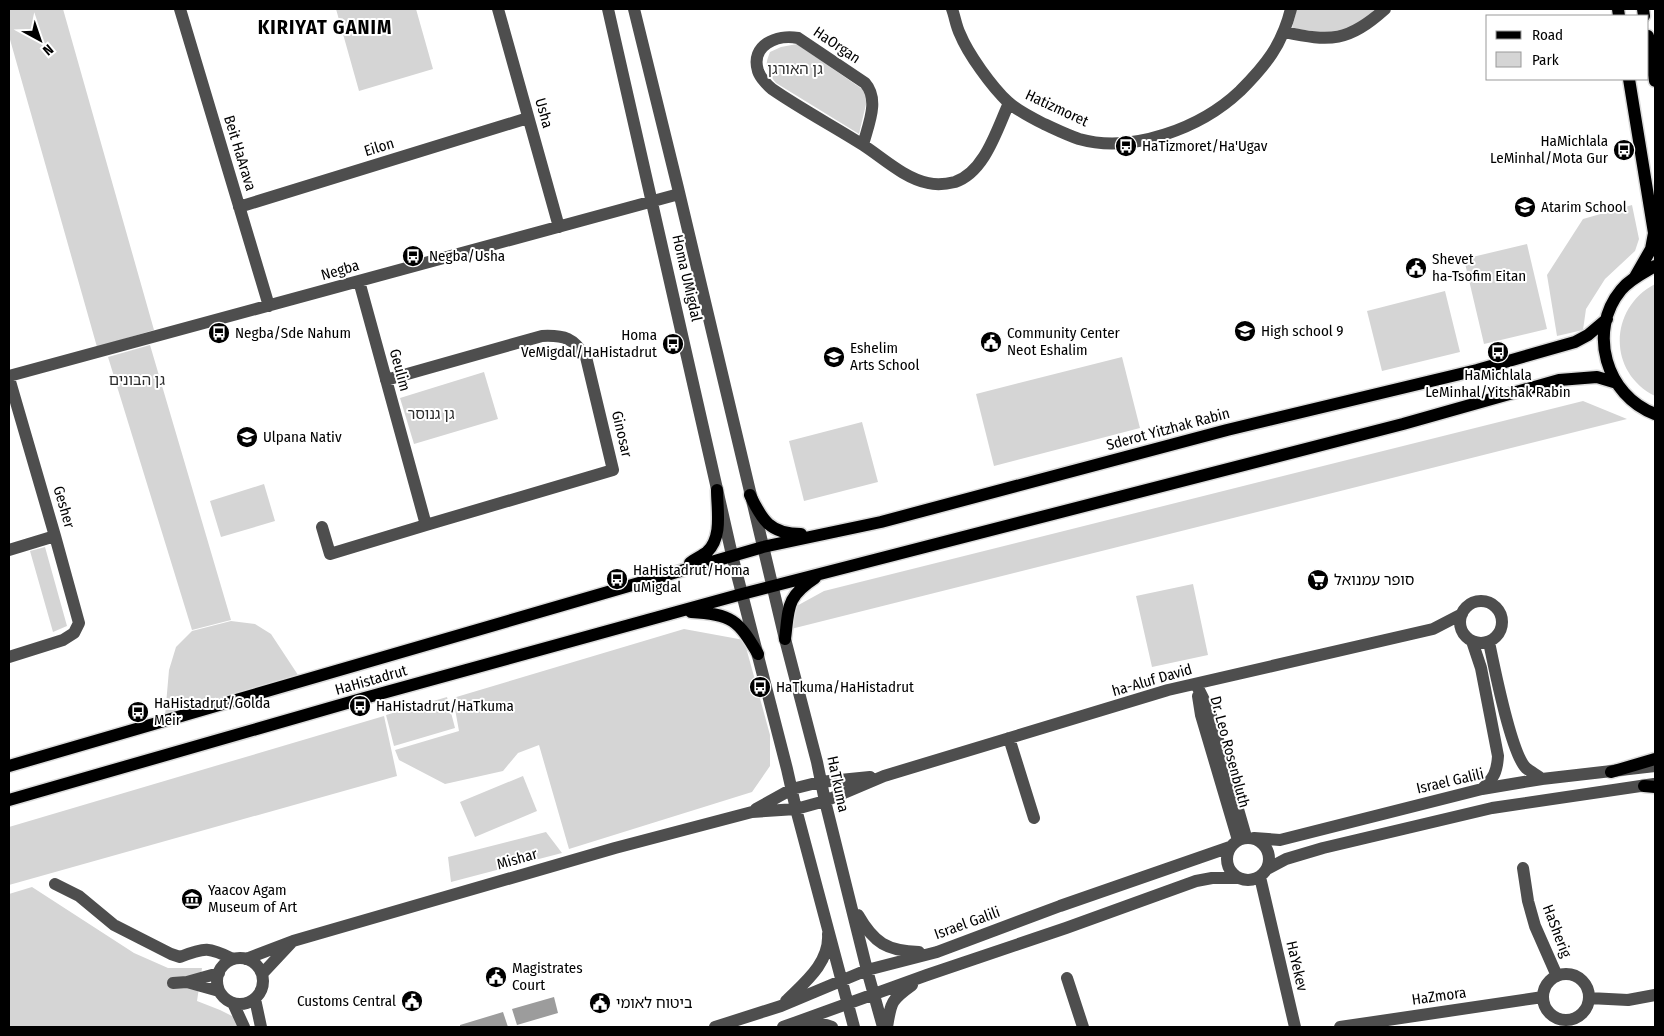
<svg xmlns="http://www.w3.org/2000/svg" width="1664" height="1036" font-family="'Fira Sans Condensed','Noto Sans Hebrew',sans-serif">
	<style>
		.green { fill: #d5d5d5 }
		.water { fill: #9c9c9c }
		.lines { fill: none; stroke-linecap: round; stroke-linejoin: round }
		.major-casing { stroke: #dbdbdb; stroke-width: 15 }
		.minor { stroke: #4e4e4e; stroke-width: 12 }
		.major { stroke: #000; stroke-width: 12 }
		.labels { text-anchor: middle; stroke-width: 4; stroke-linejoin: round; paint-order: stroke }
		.street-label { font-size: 15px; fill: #000; stroke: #fff }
		.park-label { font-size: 15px; fill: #2c2c2c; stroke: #fff }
		.poi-label { font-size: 15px; fill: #000; stroke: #fff; text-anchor: start }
		.district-label { font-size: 20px; font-weight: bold; letter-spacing: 1px; fill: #000; stroke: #fff }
	</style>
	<rect width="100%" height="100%" fill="#fff"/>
	<!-- green -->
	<path class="green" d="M9,9H63L154,330L97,347L9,36Z
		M336,9H416L433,69L359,91Z
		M1297,9H1375C1368,17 1359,28 1348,31C1332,36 1308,30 1292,28Z
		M797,44L865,91L867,100L859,134L776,83C766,70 764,67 770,52L781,47Z
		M1632,205L1639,239L1635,251L1605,279L1586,309L1583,330L1557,336L1547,275L1583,219Z
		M1527,244L1547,329L1484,344L1464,259Z
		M1655,284V396C1607,372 1609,308 1655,284Z
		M1445,291L1460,352L1382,371L1367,311Z
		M150,345L231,620L192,630L108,357Z
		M1122,357L1140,428L994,466L976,394Z
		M484,372L498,419L414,444L400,398Z
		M1583,401L1627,419L791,629L793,608L824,591Z
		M862,422L878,482L804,501L789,441Z
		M264,484L275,521L221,537L210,501Z
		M45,547L67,626L53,632L30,551Z
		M1193,584L1208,655L1152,667L1136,596Z
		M231,621L255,624L271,634L300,678L165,716L169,670L176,647L192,631Z
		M684,629L744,640L770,735V766L752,792L569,849L539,745L518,753L503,771L445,784L399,760L395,750L459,731L453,698Z
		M447,697L455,728L394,746L386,715Z
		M384,716L397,776L9,885V827Z
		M523,776L537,811L475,837L460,802Z
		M546,832L562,853L451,882L448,857Z
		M32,887L134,953L168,968H202L197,1001L220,1010L236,1018L239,1027H9V894Z"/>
	<!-- water -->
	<path class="water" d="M554,997L558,1013L517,1025L512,1009Z
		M503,1012L508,1027H460V1025Z"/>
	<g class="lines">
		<!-- major casing -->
		<g class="major-casing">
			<path id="major" d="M1618,9L1619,16
				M1643,9L1644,16
				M1648,36L1655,81
				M1629,79L1654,233L1651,249L1635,277
				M1655,266C1643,273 1630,279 1621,290C1587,331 1606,396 1655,414
				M750,495C762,520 770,534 801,534
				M690,563C695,559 702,556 707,552C723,537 717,510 717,490
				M691,612C732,614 738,620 758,654
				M785,639C789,607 786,597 815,578
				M9,766L763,547L881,522L1227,430L1477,370L1575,342L1588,335L1607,319
				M1611,772L1655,759
				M1644,786L1655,787
				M9,800L361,699L742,594L1403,424L1559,380L1597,377L1617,383"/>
		</g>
		<!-- minor -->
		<path class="minor" d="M180,9L269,306
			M498,9L559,227
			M608,9L732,555L787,769L796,809L854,1027
			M634,9L678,188L785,639L817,762L825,801L867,970L883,1027
			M952,9C955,17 956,26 960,34C968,54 992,87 1008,102C1018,111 1032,118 1044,124C1055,129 1067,135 1079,139C1132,154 1201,128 1240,91C1266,65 1282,45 1291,9
			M1284,32C1331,42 1348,42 1385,9
			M863,145C868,125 880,100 865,83L798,38C777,34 750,45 758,71C760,77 767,85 772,89C801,109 833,126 863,145C883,158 904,178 928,183C936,185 947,184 955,182C985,172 997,129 1009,103
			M239,207L528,118
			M359,281L426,525
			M9,376L679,194
			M9,378L55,536L79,623L74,633L63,640L9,657
			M322,527L330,554L426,525L613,470L586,357C573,338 565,335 542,336L386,380
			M9,550L55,536
			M1460 622a21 21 0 1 1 42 0a21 21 0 1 1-42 0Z
			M1472,641L1481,668L1498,756C1497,772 1494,778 1482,789
			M1489,642C1494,666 1511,753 1526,768C1531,772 1537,775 1542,779
			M1196,684L1210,712L1246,837
			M1198,696L1201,715L1238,840
			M1009,738L1034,818
			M756,809L792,789L820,782L870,777
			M1227 859a21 21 0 1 1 42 0a21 21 0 1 1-42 0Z
			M1254,838L1280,840L1482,789L1542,779L1655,766
			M1523,868L1528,901L1535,926L1557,976
			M1267,869L1286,859L1323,848L1492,808L1654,784
			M1260,877L1295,1027
			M55,884L79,896L114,925L171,954L180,957C205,947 209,947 233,959
			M858,915C874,943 887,951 919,952
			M217 981a23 23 0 1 1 46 0a23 23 0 1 1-46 0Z
			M246,959L293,941L615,848L752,812L796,809L825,801L884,776L1168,690L1433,629L1462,614
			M262,974L291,943
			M1543 997a23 23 0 1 1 46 0a23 23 0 1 1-46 0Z
			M1067,978L1083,1027
			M187,982L219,991
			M173,983L187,982L219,973
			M1589,998L1628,1000L1655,995
			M255,999L261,1027
			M786,1001C804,983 830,963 828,934
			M233,1003L244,1027
			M801,1025H826L832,1027
			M715,1027L781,1006L867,970L937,952L1060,906L1230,847
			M783,1027L927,975L1066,928L1196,881L1212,878H1238
			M887,1027C891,1002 891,1000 912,985
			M1340,1027L1543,997"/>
		<!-- major -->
		<use href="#major" class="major"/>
	</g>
	<!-- icons -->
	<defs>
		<g id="bus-disc" transform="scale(1.125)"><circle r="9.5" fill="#000" stroke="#fff"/><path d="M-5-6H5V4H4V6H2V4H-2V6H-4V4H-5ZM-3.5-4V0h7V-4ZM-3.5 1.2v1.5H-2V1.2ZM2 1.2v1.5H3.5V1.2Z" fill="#fff"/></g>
		<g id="school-disc" transform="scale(1.125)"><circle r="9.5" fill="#000" stroke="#fff"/><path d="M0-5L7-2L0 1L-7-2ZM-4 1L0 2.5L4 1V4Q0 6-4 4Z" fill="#fff"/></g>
		<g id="civic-disc" transform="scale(1.125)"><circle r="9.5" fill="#000" stroke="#fff"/><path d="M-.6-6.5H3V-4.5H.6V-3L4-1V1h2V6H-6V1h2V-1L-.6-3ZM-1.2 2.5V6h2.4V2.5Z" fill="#fff"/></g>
		<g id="supermarket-disc" transform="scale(1.125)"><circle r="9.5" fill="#000" stroke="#fff"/><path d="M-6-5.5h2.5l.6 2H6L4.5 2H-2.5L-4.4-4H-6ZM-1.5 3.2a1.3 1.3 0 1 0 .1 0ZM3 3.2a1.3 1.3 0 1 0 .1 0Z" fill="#fff"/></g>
		<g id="museum-disc" transform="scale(1.125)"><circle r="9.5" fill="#000" stroke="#fff"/><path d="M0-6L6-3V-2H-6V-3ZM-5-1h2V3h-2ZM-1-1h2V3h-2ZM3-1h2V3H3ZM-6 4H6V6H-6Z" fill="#fff"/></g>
	</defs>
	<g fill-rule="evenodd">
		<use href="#bus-disc" x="1126" y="146"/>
		<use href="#bus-disc" x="1624" y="150"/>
		<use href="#school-disc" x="1525" y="207"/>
		<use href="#bus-disc" x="413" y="256"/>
		<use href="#civic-disc" x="1416" y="268"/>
		<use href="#school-disc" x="1245" y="331"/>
		<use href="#bus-disc" x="219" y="333"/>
		<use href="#civic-disc" x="991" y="342"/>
		<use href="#bus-disc" x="673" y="344"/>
		<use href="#bus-disc" x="1498" y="352"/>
		<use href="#school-disc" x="834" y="357"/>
		<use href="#school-disc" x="247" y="437"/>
		<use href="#bus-disc" x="617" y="579"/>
		<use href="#supermarket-disc" x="1318" y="580"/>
		<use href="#bus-disc" x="760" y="687"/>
		<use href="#bus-disc" x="360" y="706"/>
		<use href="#bus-disc" x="138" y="712"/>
		<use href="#museum-disc" x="192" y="899"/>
		<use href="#civic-disc" x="496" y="977"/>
		<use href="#civic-disc" x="412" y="1001"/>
		<use href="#civic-disc" x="600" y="1003"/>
	</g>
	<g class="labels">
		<!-- street labels -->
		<g class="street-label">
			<text transform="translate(837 45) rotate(34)" y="5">HaOrgan</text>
			<text transform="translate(1057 108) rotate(25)" y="5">Hatizmoret</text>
			<text transform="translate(544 113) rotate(74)" y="5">Usha</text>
			<text transform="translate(379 147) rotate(-17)" y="5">Eilon</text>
			<text transform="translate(240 153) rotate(73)" y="5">Beit HaArava</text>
			<text transform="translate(340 270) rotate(-16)" y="5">Negba</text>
			<text transform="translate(687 278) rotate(77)" y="5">Homa UMigdal</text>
			<text transform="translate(400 370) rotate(75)" y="5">Geulim</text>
			<text transform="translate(1168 429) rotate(-15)" y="5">Sderot Yitzhak Rabin</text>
			<text transform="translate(622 434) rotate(77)" y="5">Ginosar</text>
			<text transform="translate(64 507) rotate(74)" y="5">Gesher</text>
			<text transform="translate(371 680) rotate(-16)" y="5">HaHistadrut</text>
			<text transform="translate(1152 680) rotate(-16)" y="5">ha-Aluf David</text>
			<text transform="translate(1230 752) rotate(75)" y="5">Dr. Leo Rosenbluth</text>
			<text transform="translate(1450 781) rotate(-13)" y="5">Israel Galili</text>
			<text transform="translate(838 784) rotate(78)" y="5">HaTkuma</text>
			<text transform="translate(517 859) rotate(-16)" y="5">Mishar</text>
			<text transform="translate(967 923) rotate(-20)" y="5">Israel Galili</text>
			<text transform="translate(1557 931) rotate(69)" y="5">HaSherig</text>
			<text transform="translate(1297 966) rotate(77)" y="5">HaYekev</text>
			<text transform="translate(1439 996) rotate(-8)" y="5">HaZmora</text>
		</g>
		<!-- park labels -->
		<g class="park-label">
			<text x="795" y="74">גן האורגן</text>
			<text x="137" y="385">גן הבונים</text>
			<text x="431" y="419">גן גנוסר</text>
		</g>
		<!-- poi labels -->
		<g class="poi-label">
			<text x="1608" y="146" text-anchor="end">HaMichlala<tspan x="1608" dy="17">LeMinhal/Mota Gur</tspan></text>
			<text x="1142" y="151">HaTizmoret/Ha'Ugav</text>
			<text x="1541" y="212">Atarim School</text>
			<text x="429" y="261">Negba/Usha</text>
			<text x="1432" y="264">Shevet<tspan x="1432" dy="17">ha-Tsofim Eitan</tspan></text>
			<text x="1261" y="336">High school 9</text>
			<text x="235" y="338">Negba/Sde Nahum</text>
			<text x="1007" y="338">Community Center<tspan x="1007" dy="17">Neot Eshalim</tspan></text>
			<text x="657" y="340" text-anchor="end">Homa<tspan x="657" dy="17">VeMigdal/HaHistadrut</tspan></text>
			<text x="850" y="353">Eshelim<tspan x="850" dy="17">Arts School</tspan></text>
			<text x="1498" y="380" text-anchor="middle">HaMichlala<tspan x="1498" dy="17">LeMinhal/Yitshak Rabin</tspan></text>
			<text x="263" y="442">Ulpana Nativ</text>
			<text x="633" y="575">HaHistadrut/Homa<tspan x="633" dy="17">uMigdal</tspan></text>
			<text x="1334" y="585">סופר עמנואל</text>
			<text x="776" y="692">HaTkuma/HaHistadrut</text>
			<text x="154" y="708">HaHistadrut/Golda<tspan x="154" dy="17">Meir</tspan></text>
			<text x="376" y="711">HaHistadrut/HaTkuma</text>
			<text x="208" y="895">Yaacov Agam<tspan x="208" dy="17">Museum of Art</tspan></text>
			<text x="512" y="973">Magistrates<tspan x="512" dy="17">Court</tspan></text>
			<text x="396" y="1006" text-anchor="end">Customs Central</text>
			<text x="616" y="1008">ביטוח לאומי</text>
		</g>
		<!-- district labels -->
		<g class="district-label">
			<text x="325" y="34">KIRIYAT GANIM</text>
		</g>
	</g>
	<!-- border -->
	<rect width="1664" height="1036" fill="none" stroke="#000000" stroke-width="20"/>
	<!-- legend -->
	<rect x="1486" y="15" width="162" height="65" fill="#ffffff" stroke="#999999"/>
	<rect x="1496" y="31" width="25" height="8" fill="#000000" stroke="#999999"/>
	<text x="1532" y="40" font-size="15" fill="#000000">Road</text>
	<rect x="1496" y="52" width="25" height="15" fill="#d5d5d5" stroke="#999999"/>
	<text x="1532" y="65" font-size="15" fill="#000000">Park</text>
	<!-- north arrow -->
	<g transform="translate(40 40) rotate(140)" stroke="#ffffff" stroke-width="4" paint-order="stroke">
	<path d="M0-4L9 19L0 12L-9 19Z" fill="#000000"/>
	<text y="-8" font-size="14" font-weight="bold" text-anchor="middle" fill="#000000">N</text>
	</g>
</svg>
